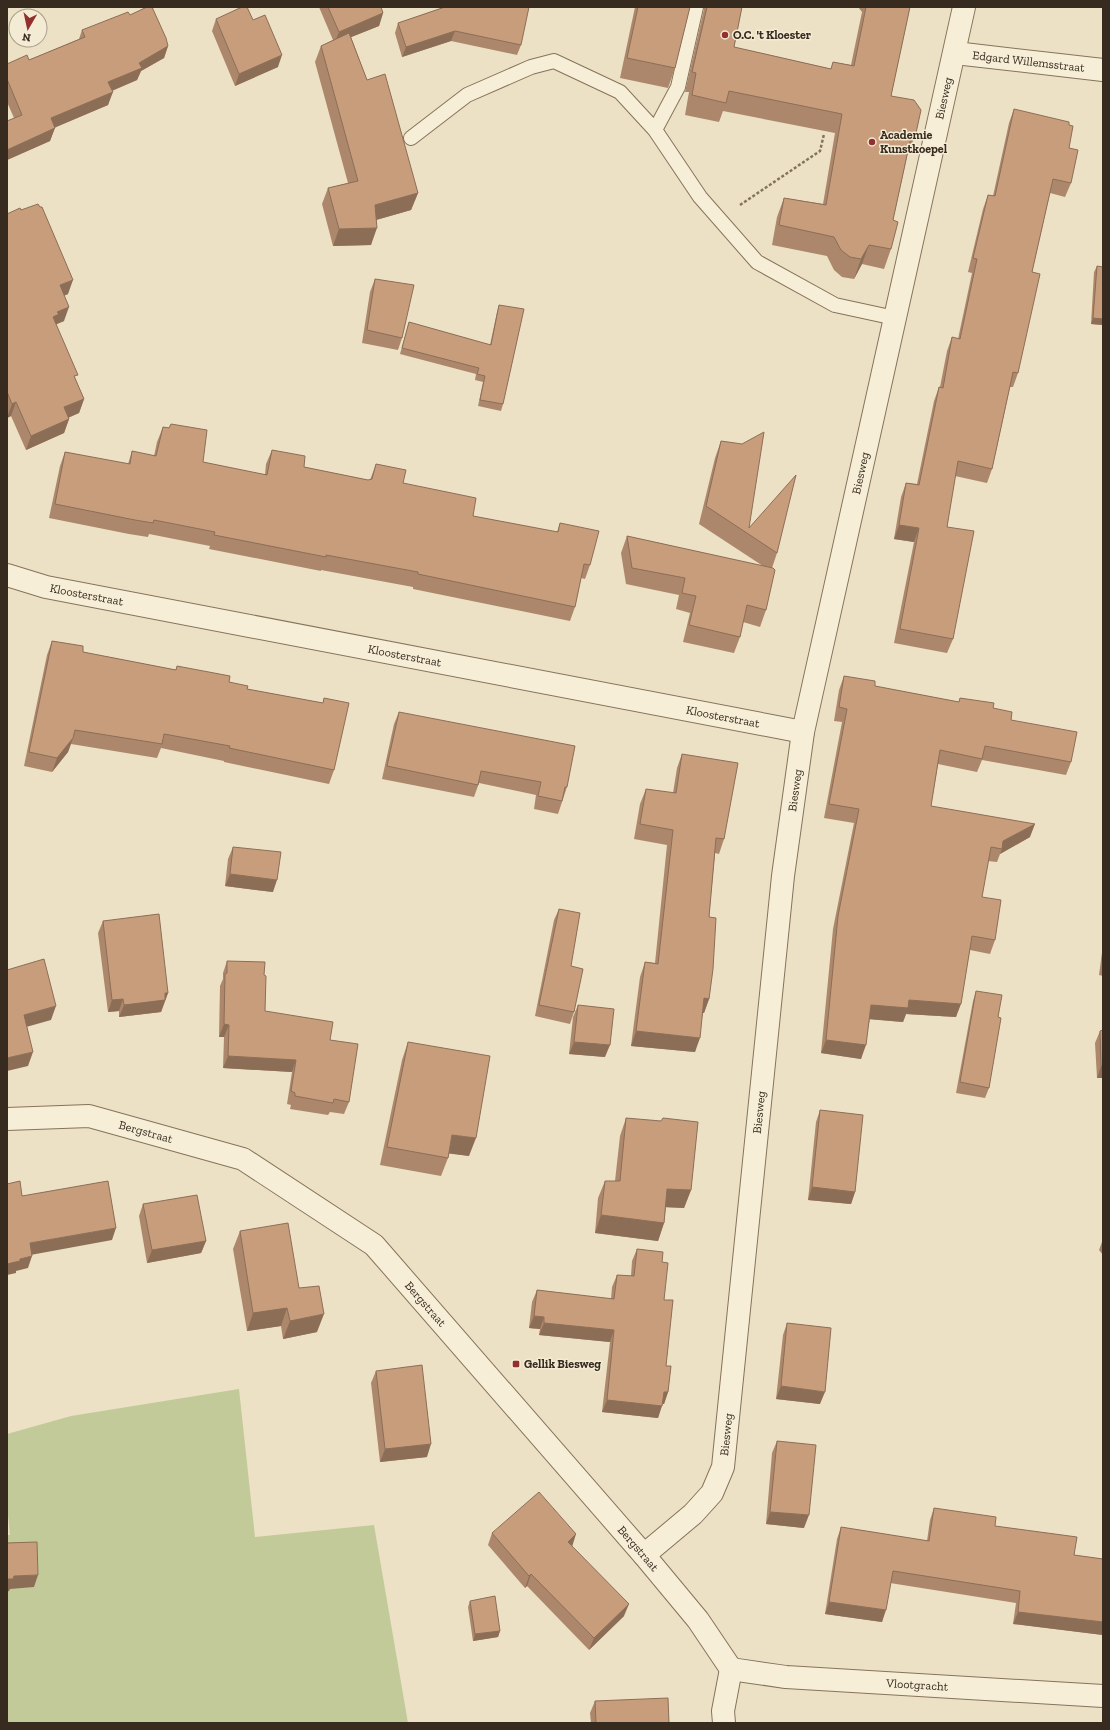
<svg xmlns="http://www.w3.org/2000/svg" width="1110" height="1730" font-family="'Zilla Slab',serif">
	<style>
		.green { fill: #c3ca99 }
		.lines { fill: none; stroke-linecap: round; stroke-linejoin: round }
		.service-casing { stroke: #86735c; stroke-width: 16 }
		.minor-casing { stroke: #86735c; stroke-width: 24 }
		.path { stroke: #86735c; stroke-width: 2.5; stroke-dasharray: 3 2; stroke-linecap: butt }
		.service { stroke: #f7eed7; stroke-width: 14 }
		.minor { stroke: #f7eed7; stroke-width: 22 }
		.wall { fill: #ac876b }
		.shaded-wall { fill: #8c6e57 }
		.building { fill: #c89d7c; stroke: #8c6e57 }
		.poi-dot { fill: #922f2f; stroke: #f4ebd4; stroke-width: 1.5 }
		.labels { text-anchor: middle; stroke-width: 3; stroke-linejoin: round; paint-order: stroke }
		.poi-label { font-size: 12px; font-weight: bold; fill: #372b1f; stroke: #f4ebd4; text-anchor: start }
		.street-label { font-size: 12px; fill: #372b1f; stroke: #f4ebd4 }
	</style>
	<rect width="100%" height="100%" fill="#ece1c5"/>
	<!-- green -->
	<path class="green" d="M239,1389L255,1537L374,1525L408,1723H7V1535H10L7,1505V1434L71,1416Z"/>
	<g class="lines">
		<!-- service casing -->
		<g class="service-casing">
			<path id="service" d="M655,130L678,87L696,7
				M411,138L467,95L531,67L554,61L620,92L655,130L700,197L757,262L835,305L895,318"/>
		</g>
		<!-- minor casing -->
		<g class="minor-casing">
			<g id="minor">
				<path id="s1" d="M955,53L1103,70"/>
				<path id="s2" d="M7,575L46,587L803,732"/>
				<path id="s3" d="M7,1119L89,1116L243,1159L374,1245L644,1555L698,1620L731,1669"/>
				<path id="s4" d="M644,1555L693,1514L712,1493L723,1467L783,876L803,732L964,7"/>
				<path id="s5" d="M731,1669L786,1677L1103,1696"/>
				<path d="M724,1723L723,1711L731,1669"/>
			</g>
		</g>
		<!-- path -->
		<path class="path" d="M740,205L820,151L824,134"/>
		<!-- service -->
		<use href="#service" class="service"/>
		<!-- minor -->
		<use href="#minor" class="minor"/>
	</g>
	<!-- wall -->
	<path class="wall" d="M319,7H381L383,13L379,26L351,37L367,80L418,193L411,210L376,220L371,245L333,246L322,204L328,188L348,183L315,62L321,46L333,40Z
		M445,7L521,45L517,55L451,41L402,57L395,33L398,23Z
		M635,7H690L675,68L668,88L620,78Z
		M704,7H742L734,47L831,69L833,62L851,65L862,12L858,7H910L891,96L916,133L909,152H908L893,220L891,249L884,269L862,264L854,279L842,277L834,270L827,256L772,245L777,217L784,198L823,204L835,133L723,111L719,122L685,115L689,92H685L704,9Z
		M1096,7H1103V8Z
		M130,15L168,46L164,58L141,71L137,80L112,91L108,105L55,127L50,141L7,160V121L14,118L7,102V64L29,60L79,39L82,30Z
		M216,19L253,20L278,67L235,86L212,31Z
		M1014,109L1069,148L1071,183L1065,197L1050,193L1032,272L1018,373L1013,387H1010L992,469L987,483L955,476L947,527L953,639L947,653L894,643L914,542L894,539L901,497L906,483L917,484L934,401L939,387H940L947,351L952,337L958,339L972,273L968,272L983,209L988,195L993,196L1009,123Z
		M7,214L68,294L64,296V321L56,324L76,380L84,399L79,413L69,417V419L64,433L26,450L11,416L7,418Z
		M1097,266L1103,325L1091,324L1094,272Z
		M375,279L402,338L398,350L362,343L370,292Z
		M499,305L503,404L501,411L478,406L483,382L475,380L476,374L400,354L409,322L490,345L497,312Z
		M171,424L203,462L265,475L266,464L272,450L304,467L368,480H370L376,464L403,483L473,516L557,532L560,523L590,565L585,579L581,578L575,607L570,621L413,589V587L321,570V571L209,549L210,546L149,534L148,537L129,534L49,518L60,466L65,452L128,464L132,451L154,456L157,442L163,427L169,428Z
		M721,441L749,528L777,553L772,568L766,610L760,627L743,622L740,637L734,653L683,642L690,613L676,609L679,595L626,584L621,553L627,536L763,566L699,524L715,458Z
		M52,641L83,652L176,670L177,666L229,682L247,689L323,703L324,698L334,770L329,784L224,762V761L161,748L157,758L71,744L68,752L52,772L24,766L47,655Z
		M844,676L875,686L959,702L960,698L993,708L1071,762L1066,775L982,760L977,772L938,764L931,806L1030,837L1000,854L997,862L988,861L982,897L995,940L990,954L970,950L956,1017L906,1014L903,1022L870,1019L861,1059L821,1053L833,929L854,823L824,818L842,722L834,721L839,690Z
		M399,712L567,787L558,814L534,809L536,795L479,783L474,797L382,779L394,724Z
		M682,754L724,839L719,854L715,853L709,917V999L704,1013H703L695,1052L631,1046L640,977L645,962L655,963L667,845L634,839L640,804L646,789L673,793L677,768Z
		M233,847L273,892L225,886L228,859Z
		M559,909L571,966L574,1012L570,1024L535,1016L554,920Z
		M103,921L168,993L161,1012L119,1017V1011L108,1012L98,933Z
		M1103,945V976L1099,975Z
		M227,961L264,975L265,1011L330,1040L349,1102L344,1114L330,1112L328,1115L290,1109L291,1105L287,1104L292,1072L223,1068L224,1037H219L220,986L223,979V973Z
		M976,991L998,1017L989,1088L985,1098L956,1093L973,1001Z
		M578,1005L605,1057L569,1054L573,1017Z
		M1103,1030V1078H1097L1095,1043L1100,1031Z
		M408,1042L469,1156L449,1153L448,1158L441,1176L380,1165L402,1060Z
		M820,1110L855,1192L851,1204L808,1200L816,1122Z
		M626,1118L691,1190L684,1208L666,1207L664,1223L658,1241L595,1233L598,1198L605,1181H615L620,1136Z
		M143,1204L206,1241L201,1253L147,1263L139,1216Z
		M240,1231L317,1332L283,1339L281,1326L247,1331L233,1249Z
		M1103,1239V1255L1099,1250Z
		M637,1249L662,1262L664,1300L666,1366L668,1392L664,1404H662L658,1418L602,1412L610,1342L539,1335L540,1329L529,1328L532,1302L537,1290L611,1299L612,1287L617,1275L631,1276L632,1261Z
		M787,1323L820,1404L776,1399L783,1335Z
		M376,1371L427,1457L380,1462L371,1383Z
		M777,1441L804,1528L766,1524L772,1453Z
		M934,1508L995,1526L1074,1555L1103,1559V1635L1013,1624L1016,1603L890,1583L882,1622L825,1614L837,1539L841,1527L927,1541L930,1520Z
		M492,1533L572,1546L624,1616L589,1650L527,1586L525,1588L488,1545Z
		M470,1601L500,1631L498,1637L473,1641L468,1607Z
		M595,1701L669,1723H591L590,1713Z"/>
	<!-- shaded-wall -->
	<path class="shaded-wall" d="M383,13L379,26L334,44L339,32Z
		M455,31L451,41L402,57L406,47Z
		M168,46L164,58L141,71L137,80L104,94L108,82Z
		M282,55L278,67L235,86L239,74Z
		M113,92L108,105L47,131L51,118Z
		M55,128L50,141L7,160V150Z
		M418,193L411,210L369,222L375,205Z
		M377,228L371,245L333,246L339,229Z
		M869,245L862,264L854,279L861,259Z
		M73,280L68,294L55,299L60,285Z
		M69,307L64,321L55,325L53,317L57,312Z
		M1093,318L1103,319V325L1091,324Z
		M84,399L79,413L59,422L64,407Z
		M16,402L11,416L7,418L12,404Z
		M69,419L64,433L26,450L31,436Z
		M899,525L919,528L914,542L894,539Z
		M73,738L68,752L52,772L57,758Z
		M1035,824L1030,837L1000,854L1002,849L1003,841Z
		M230,874L277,880L273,892L225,886Z
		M165,993H168L161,1012L119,1017L124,1005Z
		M704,998L709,999L704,1013H699Z
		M123,999L119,1011L108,1012L112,1000Z
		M909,1000L961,1004L956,1017L906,1014L903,1022L867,1019L871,1005Z
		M56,1006L51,1020L19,1029L24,1015Z
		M224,1024L229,1025L224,1037H219Z
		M636,1031L700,1038L695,1052L631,1046Z
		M826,1040L866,1045L861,1059L821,1053Z
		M574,1042L610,1045L605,1057L569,1054Z
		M33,1052L28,1066L7,1071V1058Z
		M228,1056L296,1060L292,1072L223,1068Z
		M1101,1066H1103V1078H1097Z
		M452,1135L476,1138L469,1156L445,1153Z
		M812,1187L855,1192L851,1204L808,1200Z
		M667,1189L691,1190L684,1208L661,1207Z
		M601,1215L664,1223L658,1241L595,1233Z
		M116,1228L112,1240L25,1256L30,1243Z
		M206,1241L201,1253L147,1263L152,1250Z
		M32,1256L28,1268L16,1271V1273L7,1275V1264L20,1259Z
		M287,1308L281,1326L247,1331L253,1313Z
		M324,1314L317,1332L283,1339L290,1321Z
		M534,1316L544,1317L540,1329L529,1328Z
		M544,1323L614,1330L610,1342L539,1335Z
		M781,1386L825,1392L820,1404L776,1399Z
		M664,1392H668L664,1404H659Z
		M607,1400L662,1406L658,1418L602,1412Z
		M431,1444L427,1457L380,1462L385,1449Z
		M770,1512L809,1515L804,1528L766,1524Z
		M576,1534L572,1547L568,1542Z
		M531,1574L527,1586L525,1588L529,1576Z
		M38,1575L34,1587L10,1589L9,1591L7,1592V1579L14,1576Z
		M829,1602L886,1610L882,1622L825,1614Z
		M629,1604L624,1616L589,1650L594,1638Z
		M1018,1612L1103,1622V1635L1013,1624Z
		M500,1631L498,1637L473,1641L475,1634Z"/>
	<!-- building -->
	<path class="building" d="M147,7H152L166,38L168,46L139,63L142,68L108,82L113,92L51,118L55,128L7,150V121L22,115L7,79V64L27,55L29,60L85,37L82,30L128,12L130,15Z
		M242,7H247L253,20L265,15L282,55L239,74L216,19Z
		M328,7H381L383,13L339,32Z
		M445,7H529L521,45L455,31L406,47L398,23Z
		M638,7H690L675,68L627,58Z
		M707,7H742L734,47L831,69L833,62L854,66L866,7H910L891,96L914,100L921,110L916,133L912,132L893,220L898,222L891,249L869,245L861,259L850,257L841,250L834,237L779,225L784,198L826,205L842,114L729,91L726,103L692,95L696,73L692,72Z
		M349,33L367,80L385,74L418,193L375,205L377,228L339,229L328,188L358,181L321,46Z
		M1014,109L1069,122V125L1073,126L1069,148L1078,150L1071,183L1053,179L1032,272L1040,274L1018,373L1013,372L992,469L958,461L947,527L974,531L953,639L900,629L919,528L899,525L906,483L919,485L939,387L943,388L952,337L960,339L977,259L973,258L988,195L995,196Z
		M38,204L40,207H42L73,280L60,285L69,307L57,312L59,314L53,317L78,375L74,376L84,399L64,407L69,419L31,436L16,402L12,404L7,392V214L20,208L21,210Z
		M1097,266L1103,267V319L1093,318Z
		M375,279L414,285L402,338L367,330Z
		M499,305L524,309L503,404L480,400L485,376L477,374L479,368L402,348L409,322L491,345Z
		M171,424L207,430L203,462L267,475L272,450L305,456L304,467L368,480L372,479L376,464L406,470L403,483L476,498L473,516L558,532L560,523L599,531L590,565L584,564L575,607L418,574V572L326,555V557L214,535L215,532L154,520L153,523L135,520L55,504L65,452L130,464L132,451L156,456L163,427L169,428Z
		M764,432L749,528L796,475L777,553L706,506L721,441L742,444Z
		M627,536L773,568L775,570L766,610L747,605L740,637L689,625L696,596L682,593L685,578L632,568Z
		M52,641L83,646V652L176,670L177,666L230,676L229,682L248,686L247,689L323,703L324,698L349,703L334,770L229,748L230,746L164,734L162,744L75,730L73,738L57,758L29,752Z
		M844,676L875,681V686L959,702L960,698L994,703L993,708L1012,712L1011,720L1077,732L1071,762L985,746L982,759L940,750L931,806L1035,824L1003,841L1002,849L991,847L982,897L1001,900L995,940L972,936L961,1004L909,1000L908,1008L871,1005L866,1045L826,1040L838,916L859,809L829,804L847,709L839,707Z
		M399,712L575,746L567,787H565L562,801L538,796L541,782L481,771L478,785L387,766Z
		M682,754L738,763L724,839L716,838L709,917L716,918L713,969L709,999L704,998L700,1038L636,1031L645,962L658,964L673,830L640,824L646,789L676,793Z
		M233,847L281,852L277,880L230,874Z
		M559,909L580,913L571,966L583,969L574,1012L539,1005Z
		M159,914L168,993H165V1000L124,1005L123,999L112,1000L103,921Z
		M44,959L56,1006L24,1015L33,1052L7,1058V970Z
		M227,961L265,962L264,975L266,976L265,1011L333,1022L330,1040L358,1044L349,1102L334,1099L333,1103L295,1096V1093L291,1091L296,1060L228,1056L229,1025L224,1024L225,974L227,973Z
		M976,991L1002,995L998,1017L1001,1018L989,1088L960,1082Z
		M578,1005L614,1009L610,1045L574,1042Z
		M1103,1030V1066H1101L1100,1031Z
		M408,1042L490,1056L476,1138L452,1135L448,1158L387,1147Z
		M820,1110L863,1115L855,1192L812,1187Z
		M626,1118L661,1121L663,1118L698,1122L691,1190L667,1189L664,1223L601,1215L605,1181H620Z
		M20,1181L22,1196L108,1181L116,1228L30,1243L32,1256L20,1259V1261L7,1264V1184Z
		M197,1195L206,1241L152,1250L143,1204Z
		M288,1223L299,1288L319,1286L324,1314L290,1321L287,1308L253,1313L240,1231Z
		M637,1249L663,1252L662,1262L668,1263L664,1300H673L666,1366H671L668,1392H664L662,1406L607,1400L614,1330L544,1323V1317L534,1316L537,1290L614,1299L617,1275L634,1276Z
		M787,1323L831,1328L825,1392L781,1386Z
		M422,1365L431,1444L385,1449L376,1371Z
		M777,1441L816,1445L809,1515L770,1512Z
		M539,1492L576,1534L568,1542L629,1604L594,1638L531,1574L529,1576L492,1533Z
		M934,1508L996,1517L995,1526L1077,1537L1074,1555L1103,1559V1622L1018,1612L1020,1591L893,1571L886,1610L829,1602L841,1527L929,1541Z
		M37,1542L38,1575L14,1576L13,1579H7V1543Z
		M495,1596L500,1631L475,1634L470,1601Z
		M668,1698L669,1723H596L595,1701Z"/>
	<!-- markers -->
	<g class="poi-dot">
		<circle cx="725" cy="35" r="4"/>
		<circle cx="872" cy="142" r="4"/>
		<rect x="512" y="1360" width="8" height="8" rx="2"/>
	</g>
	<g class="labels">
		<!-- poi labels -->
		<g class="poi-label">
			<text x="733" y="39">O.C. 't Kloester</text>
			<text x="880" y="139">Academie<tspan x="880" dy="14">Kunstkoepel</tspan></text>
			<text x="524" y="1368">Gellik Biesweg</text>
		</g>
		<!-- street labels -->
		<g class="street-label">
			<text dy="4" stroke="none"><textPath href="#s1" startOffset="74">Edgard Willemsstraat</textPath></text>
			<text dy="4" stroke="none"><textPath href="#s4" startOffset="1509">Biesweg</textPath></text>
			<text dy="4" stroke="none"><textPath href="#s4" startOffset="1125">Biesweg</textPath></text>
			<text dy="4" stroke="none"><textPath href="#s2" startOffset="82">Kloosterstraat</textPath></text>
			<text dy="4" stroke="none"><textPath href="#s2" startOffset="406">Kloosterstraat</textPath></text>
			<text dy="4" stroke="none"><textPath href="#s2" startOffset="730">Kloosterstraat</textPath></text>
			<text dy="4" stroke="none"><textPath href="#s4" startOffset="801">Biesweg</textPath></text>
			<text dy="4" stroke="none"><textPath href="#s4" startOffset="477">Biesweg</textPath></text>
			<text dy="4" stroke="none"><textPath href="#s3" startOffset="141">Bergstraat</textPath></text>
			<text dy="4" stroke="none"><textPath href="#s3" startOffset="477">Bergstraat</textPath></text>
			<text dy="4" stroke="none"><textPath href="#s4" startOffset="153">Biesweg</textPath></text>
			<text dy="4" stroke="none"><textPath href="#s3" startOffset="801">Bergstraat</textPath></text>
			<text dy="4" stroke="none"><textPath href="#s5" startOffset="187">Vlootgracht</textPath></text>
		</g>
	</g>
	<!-- border -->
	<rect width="1110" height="1730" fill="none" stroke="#372b1f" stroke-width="16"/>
	<!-- north arrow -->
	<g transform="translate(28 28) rotate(189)"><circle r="19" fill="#f4ebd4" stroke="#a89e8c"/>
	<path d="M0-3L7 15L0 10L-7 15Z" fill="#922f2f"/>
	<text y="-6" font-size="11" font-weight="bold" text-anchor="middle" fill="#372b1f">N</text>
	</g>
</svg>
